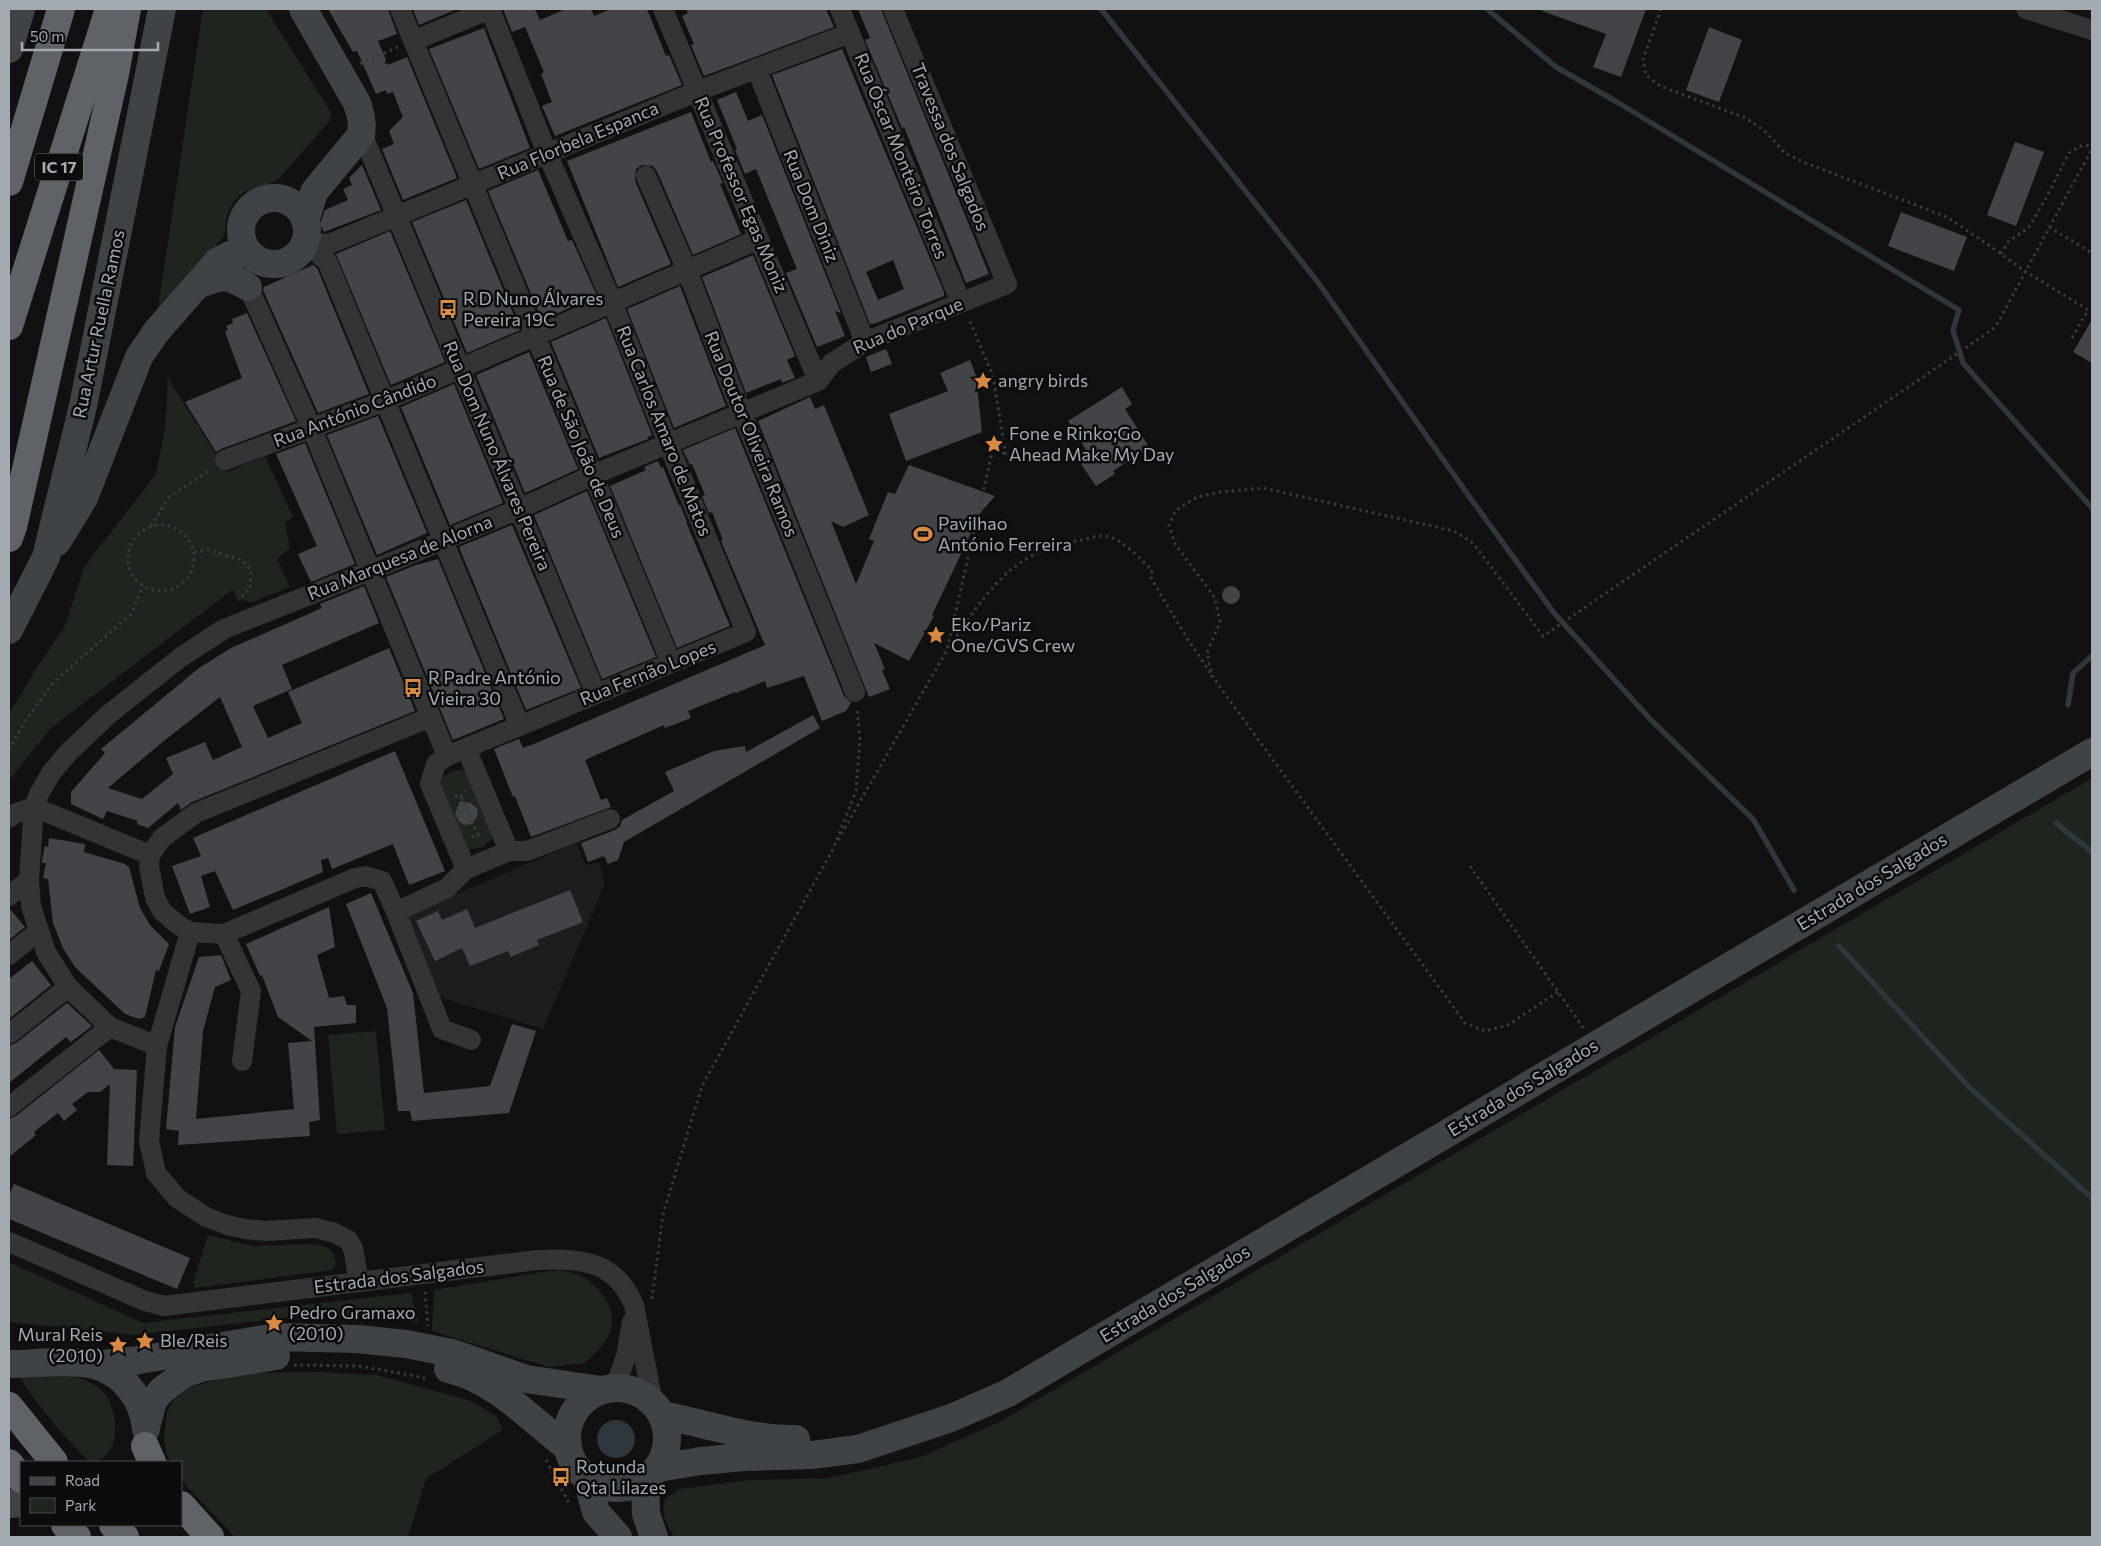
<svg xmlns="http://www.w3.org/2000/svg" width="2101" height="1546" font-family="Commissioner,sans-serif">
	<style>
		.built { fill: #1d1d1f }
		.green { fill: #1e241e }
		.water { fill: #2e373b }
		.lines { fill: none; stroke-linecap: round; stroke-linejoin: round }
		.stream { stroke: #2e373b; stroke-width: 5.5 }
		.building { fill: #434447; fill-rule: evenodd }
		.path { stroke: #383b3d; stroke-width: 3; stroke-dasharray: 2.5 4; stroke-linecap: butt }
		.street { stroke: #323436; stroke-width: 20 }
		.secondary { stroke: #404346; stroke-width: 28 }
		.highway { stroke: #5f6267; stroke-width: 28 }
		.labels { text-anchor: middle; stroke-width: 5; stroke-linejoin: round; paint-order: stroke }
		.shield { fill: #0c0c0d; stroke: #767b80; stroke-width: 1 }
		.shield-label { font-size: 16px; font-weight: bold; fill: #a4aab1 }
		.street-label { font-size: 18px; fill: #a4aab1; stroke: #0c0c0d }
		.poi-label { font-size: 18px; fill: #a4aab1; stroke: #0c0c0d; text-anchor: start }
	</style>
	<rect width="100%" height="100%" fill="#111112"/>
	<!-- built -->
	<path class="built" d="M576,843L586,865L599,862L605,884L543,1029L436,996L405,916Z"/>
	<!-- green -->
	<path class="green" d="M203,9H266L332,114L328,123L277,181L244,192L235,200L227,215L224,236L162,312L157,315Z
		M168,378L227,472L265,456L293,517L285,522L290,548L277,559L290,587L252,602L238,600L232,590L51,728L9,780V714L38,666L65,626L84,567L156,474L165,428Z
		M463,769L468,771L495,836L483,847L468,850L441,788L443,777L453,771Z
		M2092,778V1537L673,1536C666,1523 661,1514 665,1499L679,1489L750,1480L829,1478L921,1457L1001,1421Z
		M376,1031L385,1130L337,1134L328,1035Z
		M208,1235L252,1246L312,1244L327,1247L334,1254L336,1263L333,1270L195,1288L193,1283Z
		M9,1262L143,1323L411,1293L418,1322L311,1315L135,1335L9,1322Z
		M549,1271C555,1271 562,1270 568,1272C597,1277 623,1311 607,1339C602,1348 592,1356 585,1363L549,1367L432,1331L434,1290Z
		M320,1372L376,1375L469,1400L496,1416L503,1430L426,1479L408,1537H235L187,1487L181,1478V1462H171L166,1454L164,1438L167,1412L173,1400L189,1388L238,1373Z
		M70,1375C83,1379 94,1382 104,1393C120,1411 122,1462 89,1462C64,1436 38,1407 19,1376Z"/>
	<!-- water -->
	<path class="water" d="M597 1439a19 19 0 1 1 38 0a19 19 0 1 1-38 0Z"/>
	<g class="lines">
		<!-- stream -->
		<path class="stream" d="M1101,9L1317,281L1471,499L1554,613L1651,720L1753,819L1794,890
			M1487,9L1556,67L1617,102L1959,310L1953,330L1963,363L2092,508
			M2068,705L2073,673L2092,656
			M2056,823L2092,852
			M1839,946L1971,1089L2092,1198"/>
	</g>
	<!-- building -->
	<path class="building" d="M328,9H388L397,34L378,41L386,60L384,64L387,63L388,65L407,57L457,178L403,200L382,149L394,144L389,131L403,117L393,92L387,94L386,90L376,94L357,51L353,52Z
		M413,9H457L419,25Z
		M503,9H535L540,20L566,9H591L594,16L611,9H647L666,56L669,55L682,85L555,136L542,106L552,102L541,74L544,72L525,27L512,32Z
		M686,9H826L834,27L704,76L691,45L694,44L682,16L688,13Z
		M858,9H881L989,274L966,283L904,127L902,128L865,40L870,38Z
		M1542,9H1646L1621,77L1593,67L1606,34L1542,11Z
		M1709,27L1742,40L1719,102L1686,90Z
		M484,28L530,148L479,169L429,49Z
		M842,49L944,292V296L876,323L870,324L772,75ZM893,260L904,289L878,300L866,272Z
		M736,92L748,121L762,115L841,313L835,311L845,336L817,347L786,273L797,269L756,169L745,174L735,150L737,149L717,100Z
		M691,112L711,162L713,161L723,183L720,184L741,234L693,255L657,171L653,166L642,165L636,169L635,181L671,264L618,287L567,161Z
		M2015,142L2044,152L2016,226L1987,215Z
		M362,165L381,210L324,232L320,224L325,210L348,200L343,189L352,185L349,178Z
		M538,170L568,241L572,240L597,296L542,320L488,191Z
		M466,200L520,330L467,353L412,222Z
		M1901,212L1967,237L1954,271L1888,246Z
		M390,231L445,362L391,385L336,254Z
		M753,255L795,356L787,360L795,378L782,383L781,379L746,393L702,277Z
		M313,265L317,268L369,394L318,413L263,290L264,287Z
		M680,286L726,406L674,428L627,309Z
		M247,313L296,421L221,449L216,452L185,402L242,378L225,332L228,330L226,326L233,323L232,319Z
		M606,318L652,435L648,437V439L599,458L551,342Z
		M2092,320V363L2073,352Z
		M886,349L892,364L871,372L866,357Z
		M529,352L578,469L525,493L476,375Z
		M970,360L976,376L982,432L906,461L889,414L948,391L940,373Z
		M454,384L503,503L450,525L401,407Z
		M1122,387L1132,404L1125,409L1149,447L1113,471L1115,474L1096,486L1081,464L1091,458L1068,421Z
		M810,397L815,409L824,405L869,515L843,527L831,521L856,584L874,541L869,539L888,492L895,494L909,465L995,496L981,512L932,615L934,616L909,661L874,643L885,669L882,670L890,689L869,697L758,421Z
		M378,416L427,533L377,555L327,435Z
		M735,428L844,696L851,703L846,711L822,721L804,676L767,688L765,681L736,693L735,692L688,711L691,718L665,728L664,725L585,760L601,800L607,798L611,807L531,837L515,796L513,797L494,749L519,739L523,748L534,744L765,645L721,541L723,540L712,512L709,513L702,496L705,495L692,464L690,465L683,450Z
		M305,443L355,564L311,582L298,554L317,546L276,454Z
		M658,461L661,468L663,467L679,506L680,505L687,522H686L730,626L677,648L610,486L646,470L644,467Z
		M587,491L656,657L602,679L534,515Z
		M512,525L581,688L526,710L459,547Z
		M438,559L504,719L453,740L386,577L416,565Z
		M364,586L379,623L282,665L292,689L253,706L268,738L302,723L288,692L389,648L415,711L192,802L181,810L178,803L148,828L137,824L138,821L107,811L103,819L71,804V792L105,753L101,749L199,668L231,648L322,608L320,604ZM220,697L242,747L213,760L205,742L166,758L173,774L142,799L108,788L160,744Z
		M1222 595a9 9 0 1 1 18 0a9 9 0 1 1-18 0Z
		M813,715L820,728L624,842L618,860L608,864L604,856L588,862L581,843L615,830L620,826L622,820L674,791L665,772L714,751L745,746L746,752Z
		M395,751L445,871L409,885L393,844L332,869L328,858L321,860L323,872L233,910L215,871L201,876L210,907L190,914L172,866L201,856L193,838Z
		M460,801L471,803L477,808L478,815L472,824L465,825L459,822L455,814Z
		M49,838L85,844L84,852L125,864L129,867L140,908L150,925L169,944L159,971L156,970L145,1017L139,1019L125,1014L75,967L63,948L53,923L48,879L43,878L46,863H42V860L45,846L48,847Z
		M570,890L583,922L537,940L539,945L511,957L508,951L470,966L462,948L435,961L416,921L438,911L442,920L467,909L475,928Z
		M371,893L413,993L424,1093L490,1086L512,1024L536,1031L509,1113L412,1121L410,1111H398L387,1008L346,904Z
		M329,907L335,947L317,955L329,998L344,996L347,1005H356V1023L314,1027L320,1120L309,1122L310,1136L178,1145L179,1131L166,1129L175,1027L199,957L221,955L231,980L215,987L203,1031L196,1119L294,1109L288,1043L312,1041L278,1017L262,975L260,976L246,944Z
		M9,908L25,927L9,940Z
		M32,961L51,985L9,1019V979Z
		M67,1003L92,1026L71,1042L66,1037L9,1083V1046L16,1043Z
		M99,1050L114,1069L137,1070L133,1166L107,1165L110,1084L100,1092H88L72,1104L77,1110L64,1121L58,1113L34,1132L36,1135L9,1157V1119L16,1116Z
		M14,1184L190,1258L177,1289L9,1219V1196Z"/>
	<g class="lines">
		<!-- path -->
		<path class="path" d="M1661,9L1643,59L1646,75L1660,86L1746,118L1766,132L1785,153L1803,162L1947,217L1990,246L2025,271L2088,310L2070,341
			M360,64L398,47
			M2049,227L2092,253
			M2001,254L2008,242L2029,227L2045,200L2069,153L2081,146L2092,145
			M128 558a33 33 0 1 1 66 0a33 33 0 1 1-66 0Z
			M151,526L169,497L210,470
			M194,552L209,550L242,560L251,570L250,589L238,600
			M949,647C985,596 1009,552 1076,541C1085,540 1097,535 1106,536C1123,539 1140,559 1152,570L1151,578L1185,635L1211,674
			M9,750L24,723L53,683L131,614L143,585
			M455,796L461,797L478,835L472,837
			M461,797L466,791
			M838,840L947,650L994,444L1006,456L993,376L969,319
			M1470,866L1584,1029
			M1558,992L1508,1025L1485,1031L1465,1023L1212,676L1207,653L1220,622L1215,598L1175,544L1169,525L1176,510L1197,497L1220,492L1263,488L1454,531L1473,543L1543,636L1986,334L1996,326L2092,149
			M425,1292L428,1326
			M652,1299L663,1214L702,1086L833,849L856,791L860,739L857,708
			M294,1365L359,1366L421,1377L429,1380
			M546,1460L569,1503"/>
		<!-- street -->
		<path class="street" d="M400,9L671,663
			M663,9L818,381
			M840,9L961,303
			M2026,9L2092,30
			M413,41L490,9
			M757,70L865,342
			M361,135L367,145L596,694
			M646,176L687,270L731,386L855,692
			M306,239L316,243L329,244L698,91L850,33
			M301,249L314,250L327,261L520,726
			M254,258L244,267L243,275L312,429L447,756
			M818,381L832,363L865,342L1007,284L893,9
			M225,460L385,401L759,239
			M431,717L196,813L162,838L150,855L149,866L155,898L162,911L177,924L190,932L224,934L355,878L366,876L382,881L396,912L442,1029L471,1040
			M466,748L509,851L466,869L430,784L436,764L447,756L466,748L746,632L668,444L612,302L547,153L490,9
			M34,807L150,855
			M9,818L14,814L34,807
			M509,851H527L610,819
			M9,896L29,880
			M396,912L447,888L466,869
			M190,932L157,1046L149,1141L156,1173L177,1198L206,1217L227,1225L245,1229L266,1231L316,1228L335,1233L348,1240L353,1248L359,1282
			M224,934L251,991L242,1061
			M9,955L39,931
			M9,1034L68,987
			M157,1046L110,1027L68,987L46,952L31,906L29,880L34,807L39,794L51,773L68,753L109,714L181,657L224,629L370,571L519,509L593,475L818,381
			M9,1107L110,1027
			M9,1242L145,1301L164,1306L537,1260C580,1258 615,1260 634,1305L653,1403
			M615,1388L626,1356L632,1322"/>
		<!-- secondary -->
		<path class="secondary" d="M303,9L357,103C361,115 363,123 361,135L314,192L305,221
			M9,49L21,9
			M241 231a33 33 0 1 1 66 0a33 33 0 1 1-66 0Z
			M197,285C223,276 224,273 248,287
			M57,542L84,498L139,357L156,332L218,261L230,255L248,252
			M9,630L46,557L83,406L162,9
			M9,1364C33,1364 71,1359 94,1365C124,1373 143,1399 146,1429
			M94,1365L139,1360L276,1337L357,1339L406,1344L452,1353L526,1379L601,1390
			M448,1369C495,1379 531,1420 567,1447
			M567 1438a50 50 0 1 1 100 0a50 50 0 1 1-100 0Z
			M662,1415C707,1424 751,1440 796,1439
			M146,1427L153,1401L162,1390L184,1374L201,1368L276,1356
			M658,1468L701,1461L744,1457L812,1455L858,1449L951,1418L1008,1393L2092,752
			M587,1479L596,1512L618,1537
			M645,1480L646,1514L654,1537
			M9,1504L21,1503"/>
		<!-- highway -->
		<path class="highway" d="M9,182L61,9
			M9,326L109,9
			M9,538L13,527L115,74L127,9
			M9,1406L54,1462
			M145,1446L152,1462
			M9,1463L21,1479
			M181,1505L210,1537
			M65,1525L77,1537
			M113,1525L125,1537"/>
	</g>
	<!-- icons -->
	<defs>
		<g id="bus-bare" transform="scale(1.5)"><path d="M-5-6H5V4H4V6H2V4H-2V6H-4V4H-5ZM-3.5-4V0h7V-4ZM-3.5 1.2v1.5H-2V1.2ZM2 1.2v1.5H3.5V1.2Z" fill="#d98a42" stroke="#0c0c0d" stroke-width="2.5" paint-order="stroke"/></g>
		<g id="sight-bare" transform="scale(1.5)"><path d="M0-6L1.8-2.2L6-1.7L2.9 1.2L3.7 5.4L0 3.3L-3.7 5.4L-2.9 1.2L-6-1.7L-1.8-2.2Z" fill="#d98a42" stroke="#0c0c0d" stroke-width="2.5" paint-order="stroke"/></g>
		<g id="stadium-bare" transform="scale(1.5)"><path d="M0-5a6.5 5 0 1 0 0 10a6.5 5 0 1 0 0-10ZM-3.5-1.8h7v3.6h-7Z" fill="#d98a42" stroke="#0c0c0d" stroke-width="2.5" paint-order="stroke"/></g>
	</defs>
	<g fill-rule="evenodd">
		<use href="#bus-bare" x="448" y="309"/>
		<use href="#sight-bare" x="983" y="381"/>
		<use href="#sight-bare" x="994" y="444"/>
		<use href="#stadium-bare" x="923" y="534"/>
		<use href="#sight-bare" x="936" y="635"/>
		<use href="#bus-bare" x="413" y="688"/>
		<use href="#sight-bare" x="274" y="1323"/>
		<use href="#sight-bare" x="145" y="1341"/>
		<use href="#sight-bare" x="118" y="1345"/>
		<use href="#bus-bare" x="561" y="1477"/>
	</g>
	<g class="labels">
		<!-- shield labels -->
		<rect class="shield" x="35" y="153.5" width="48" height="27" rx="4"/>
		<g class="shield-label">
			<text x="59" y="173">IC 17</text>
		</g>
		<!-- street labels -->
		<g class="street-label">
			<text transform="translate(578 141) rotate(-23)" y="6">Rua Florbela Espanca</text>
			<text transform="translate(950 147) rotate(68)" y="6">Travessa dos Salgados</text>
			<text transform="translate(901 156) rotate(68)" y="6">Rua Óscar Monteiro Torres</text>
			<text transform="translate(741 195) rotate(67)" y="6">Rua Professor Egas Moniz</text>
			<text transform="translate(811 206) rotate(68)" y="6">Rua Dom Diniz</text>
			<text transform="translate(99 324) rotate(-78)" y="6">Rua Artur Ruella Ramos</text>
			<text transform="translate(908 326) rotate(-23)" y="6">Rua do Parque</text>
			<text transform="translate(355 411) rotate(-21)" y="6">Rua António Cândido</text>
			<text transform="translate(664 431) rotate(68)" y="6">Rua Carlos Amaro de Matos</text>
			<text transform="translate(751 434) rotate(68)" y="6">Rua Doutor Oliveira Ramos</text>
			<text transform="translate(581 447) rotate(67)" y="6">Rua de São João de Deus</text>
			<text transform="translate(497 456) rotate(67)" y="6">Rua Dom Nuno Álvares Pereira</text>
			<text transform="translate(400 558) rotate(-22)" y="6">Rua Marquesa de Alorna</text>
			<text transform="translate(648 673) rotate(-22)" y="6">Rua Fernão Lopes</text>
			<text transform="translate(1872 882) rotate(-31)" y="6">Estrada dos Salgados</text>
			<text transform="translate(1523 1088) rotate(-31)" y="6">Estrada dos Salgados</text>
			<text transform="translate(399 1277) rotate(-7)" y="6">Estrada dos Salgados</text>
			<text transform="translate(1175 1294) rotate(-31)" y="6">Estrada dos Salgados</text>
		</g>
		<!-- poi labels -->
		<g class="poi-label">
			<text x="463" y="305">R D Nuno Álvares<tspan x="463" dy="21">Pereira 19C</tspan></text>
			<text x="998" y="387">angry birds</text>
			<text x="1009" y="440">Fone e Rinko;Go<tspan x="1009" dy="21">Ahead Make My Day</tspan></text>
			<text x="938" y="530">Pavilhao<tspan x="938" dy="21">António Ferreira</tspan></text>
			<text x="951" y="631">Eko/Pariz<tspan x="951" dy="21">One/GVS Crew</tspan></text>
			<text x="428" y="684">R Padre António<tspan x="428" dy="21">Vieira 30</tspan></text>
			<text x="289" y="1319">Pedro Gramaxo<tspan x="289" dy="21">(2010)</tspan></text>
			<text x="103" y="1341" text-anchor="end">Mural Reis<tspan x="103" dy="21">(2010)</tspan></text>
			<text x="160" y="1347">Ble/Reis</text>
			<text x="576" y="1473">Rotunda<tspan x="576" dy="21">Qta Lilazes</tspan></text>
		</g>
	</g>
	<!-- border -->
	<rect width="2101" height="1546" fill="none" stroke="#a4aab1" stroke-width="20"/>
	<!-- legend -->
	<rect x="20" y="1461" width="162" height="65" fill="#0c0c0d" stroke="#494b4f"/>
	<rect x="30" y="1477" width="25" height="8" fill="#404346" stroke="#494b4f"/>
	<text x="65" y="1486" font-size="15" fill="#a4aab1">Road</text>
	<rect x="30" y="1498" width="25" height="15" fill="#1e241e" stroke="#494b4f"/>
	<text x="65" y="1511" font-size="15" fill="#a4aab1">Park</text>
	<!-- scale -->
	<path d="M22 42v8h136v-8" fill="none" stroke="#a4aab1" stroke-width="2.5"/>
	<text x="30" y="42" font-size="15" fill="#a4aab1" stroke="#0c0c0d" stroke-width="4" paint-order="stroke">50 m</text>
</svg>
